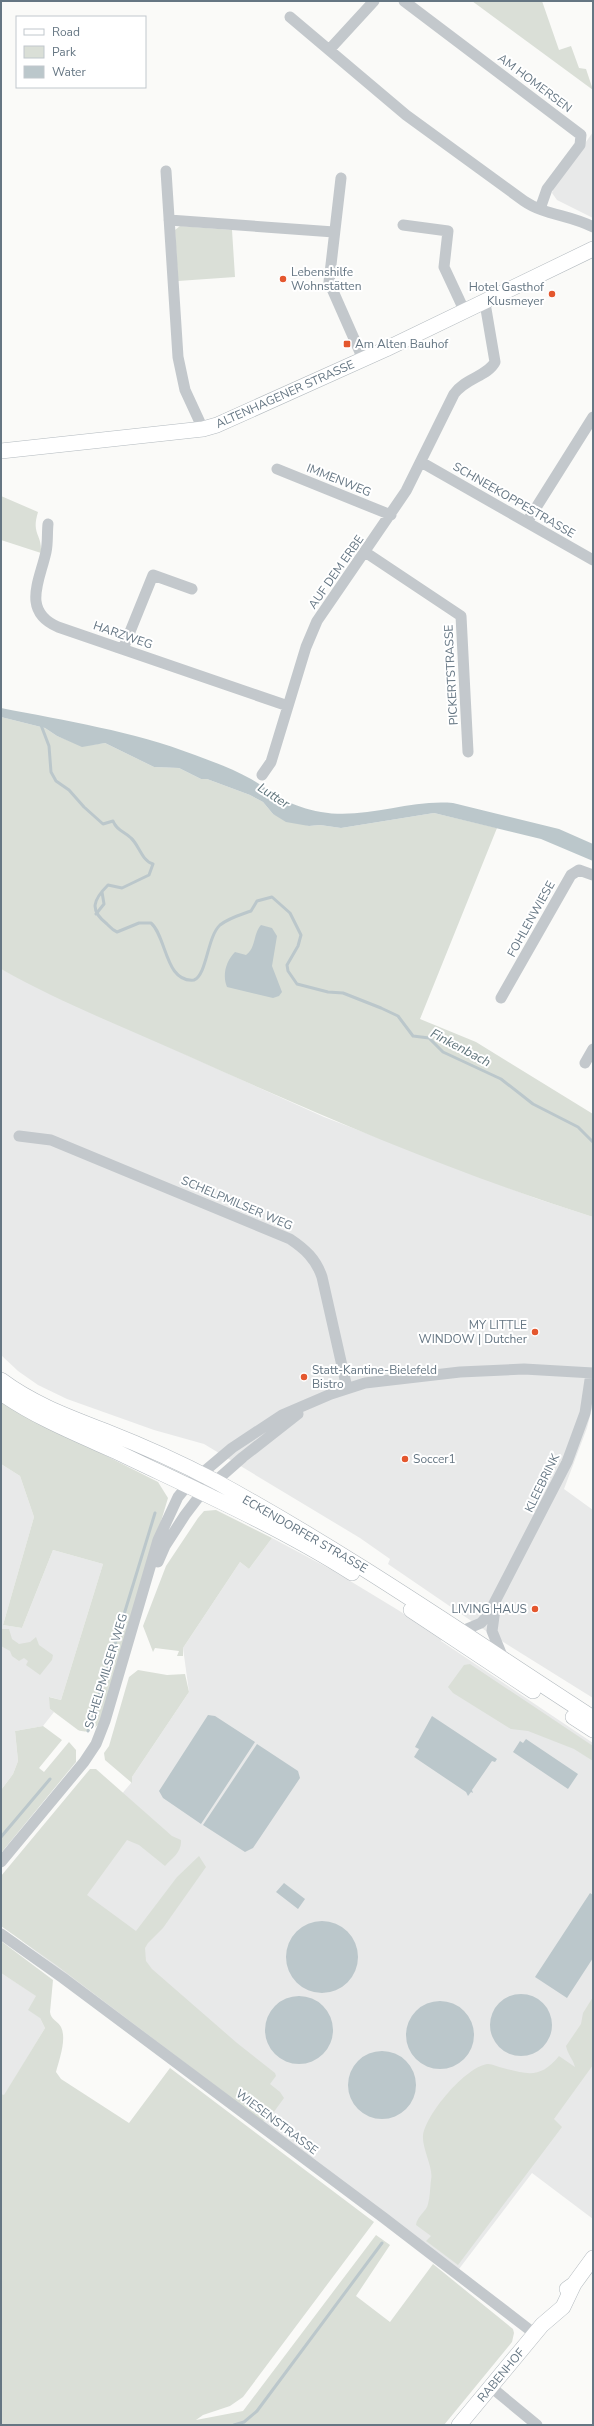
<svg xmlns="http://www.w3.org/2000/svg" width="594" height="2426" font-family="'Nunito Sans',sans-serif">
	<style>
		.built { fill: #e8e9e9 }
		.green { fill: #dadfd7 }
		.water { fill: #bbc7cb }
		.lines { fill: none; stroke-linecap: round; stroke-linejoin: round }
		.stream { stroke: #bbc7cb; stroke-width: 3 }
		.secondary-casing { stroke: #b3babf; stroke-width: 16 }
		.street { stroke: #c3c8cc; stroke-width: 11 }
		.secondary { stroke: #fff; stroke-width: 15 }
		.poi-dot { fill: #e4572e; stroke: #fff; stroke-width: 1.5 }
		.labels { text-anchor: middle; stroke-width: 4; stroke-linejoin: round; paint-order: stroke }
		.street-label { font-size: 12px; fill: #657683; stroke: #fff }
		.poi-label { font-size: 12px; fill: #657683; stroke: #fff; text-anchor: start }
		.water-label { font-size: 13px; font-style: italic; fill: #60757c; stroke: #fff }
	</style>
	<rect width="100%" height="100%" fill="#fafaf8"/>
	<!-- built -->
	<path class="built" d="M593,132V218L557,200L552,193L554,187Z
		M1,969L65,1000L324,1117L535,1198L593,1217L592,1408L587,1428L564,1489L593,1510V1698L489,1633L388,1564L390,1559L360,1538L204,1444L154,1430L67,1399L38,1385L18,1371L1,1355Z
		M1,1464L20,1476L34,1517L3,1625L22,1628L53,1550L103,1564L61,1700L50,1697V1709L54,1712L43,1726L15,1731L18,1761L13,1774L1,1790Z
		M272,1538L332,1570L398,1610L442,1639L441,1641L593,1743V2219L532,2173L459,2269L22,1941L115,1802L131,1783L132,1777L189,1692L183,1648L240,1562L249,1569Z
		M1,1973L37,1996L40,2018L45,2028L4,2096L1,2094Z"/>
	<!-- green -->
	<path class="green" d="M472,1H542L559,50L571,46L579,68L586,69L593,90Z
		M180,226L232,230L235,277L178,281L175,230Z
		M1,496L38,512C31,535 42,533 41,553L1,540Z
		M1,717L45,728L57,736L82,746L105,743L154,767L179,768L201,779H207L250,795L263,802L273,814L309,826L320,825L341,828L434,813L497,828L420,1019L476,1042L593,1114V1217C454,1173 321,1116 188,1056C126,1028 61,1003 1,969Z
		M1,1400L69,1437L158,1482L168,1498L101,1721C95,1729 88,1734 78,1730L50,1709L49,1697L61,1700L103,1564L53,1550L22,1628L3,1625L34,1517L20,1476L1,1464Z
		M216,1510L272,1538L249,1569L240,1562L183,1648V1656H177L179,1651L155,1648L153,1652L143,1626L166,1566L198,1518L204,1511Z
		M1,1629H9L12,1639L19,1644L30,1642L36,1637L39,1645L53,1655L52,1660L40,1675L26,1665L28,1661L24,1658L19,1661L12,1656L10,1651L1,1646Z
		M470,1664L593,1746V1761L574,1749L528,1731L511,1729L453,1693L448,1687L464,1665Z
		M138,1670L167,1675L185,1674L189,1692L132,1777V1783L105,1760L104,1753L109,1746L129,1677Z
		M43,1726L62,1740L39,1768L44,1772L69,1742L76,1750V1762L1,1853V1790L13,1774L18,1761L15,1731Z
		M90,1769H96L172,1836L181,1840C182,1852 172,1858 165,1866L139,1845L127,1840L87,1895L136,1931L177,1877L199,1856L206,1867L163,1928L148,1943L145,1948L146,1961L152,1969L237,2043L275,2073L276,2076L270,2084L280,2092L284,2098L268,2120L262,2121L56,1965L1,1926V1876Z
		M1,1941L53,1980L50,2012C51,2020 58,2021 61,2027C67,2039 59,2060 56,2072L61,2079L129,2123L170,2068L374,2222L243,2397L230,2406L203,2415L196,2420L243,2411L376,2235L390,2245L356,2296L390,2322L433,2264L513,2329L514,2333L512,2342L444,2425H1V2094L4,2095L45,2028L40,2018L28,2010L36,1996L1,1973Z
		M593,1997V2065L554,2119L562,2127L458,2265L426,2241L431,2236L416,2225C417,2216 427,2211 428,2204C430,2197 430,2188 431,2180C434,2169 422,2149 423,2136C425,2115 466,2066 488,2064C493,2064 498,2067 503,2068C529,2075 541,2078 559,2056L575,2067C573,2059 568,2055 566,2046L581,2024L583,2013Z"/>
	<!-- water -->
	<path class="water" d="M1,708C67,721 132,731 195,755C214,762 233,769 251,779C277,795 290,807 321,812C365,820 409,799 453,803L559,829L593,844V861L541,839L434,813L341,828L320,825L309,826L286,822L273,814L263,802L250,795L207,779H201L179,768L154,767L105,743L82,747L57,736L45,728L1,717Z
		M261,925L272,928L277,936L272,966L282,992L279,996L273,998L227,987C222,975 226,961 235,952L246,955C256,948 253,934 261,925Z
		M208,1715L215,1716L255,1742L201,1824L163,1798L159,1791Z
		M432,1716L497,1759L495,1762L492,1761L472,1790L473,1793L471,1792L468,1796L466,1792L414,1757L419,1749L415,1747Z
		M526,1739L578,1774L568,1789L513,1752L520,1741L523,1743Z
		M257,1744L298,1771L300,1778L253,1848L245,1852L203,1825Z
		M284,1883L305,1899L298,1909L276,1892Z
		M590,1893L593,1895V1958L567,1998L535,1977Z
		M286 1957a36 36 0 1 1 72 0a36 36 0 1 1-72 0Z
		M490 2025a31 31 0 1 1 62 0a31 31 0 1 1-62 0Z
		M265 2030a34 34 0 1 1 68 0a34 34 0 1 1-68 0Z
		M406 2035a34 34 0 1 1 68 0a34 34 0 1 1-68 0Z
		M348 2085a34 34 0 1 1 68 0a34 34 0 1 1-68 0Z"/>
	<g class="lines">
		<!-- stream -->
		<path class="stream" d="M41,725L49,746L51,772L56,781L69,790L84,807L103,824L113,821C117,831 124,831 131,838C139,845 142,861 153,864L149,875L122,888L108,885C93,900 89,910 107,924C110,927 112,930 117,932L139,923H151C167,937 165,983 194,980C207,975 207,937 220,925C229,918 240,915 251,911L257,901L272,897L290,913L301,935L298,946L287,965L288,971L297,984L328,992L343,993L381,1008L398,1016L413,1036L429,1038L443,1052L501,1079L533,1104L578,1127L593,1142
			M96,914L104,904L102,892
			M122,1621L155,1513
			M88,1731L119,1631
			M1,1837L50,1779
			M234,2425L244,2422L257,2411L382,2243"/>
		<!-- secondary casing -->
		<g class="secondary-casing">
			<path id="secondary" d="M1,451L203,429L217,425L386,349L593,249
				M1,1380C33,1404 69,1417 105,1431C143,1446 179,1462 215,1481C346,1552 468,1637 593,1718
				M1,1393C37,1418 77,1434 117,1452C194,1489 280,1527 352,1573
				M411,1610L533,1691
				M573,1717L593,1730
				M567,2289L574,2284L593,2258
				M459,2425L542,2325L563,2307L574,2284"/>
		</g>
		<!-- street -->
		<path class="street" d="M404,1L581,135L580,145L547,189L540,209
			M290,17L406,115L524,201C544,215 571,215 593,227
			M329,50L374,1
			M166,171L178,357L185,390L203,429
			M341,178L329,282L363,359
			M169,220L334,232
			M403,225L448,231L444,267L465,312
			M421,462L593,560
			M277,469L391,515
			M527,522L593,417
			M48,524C47,533 48,543 46,552C40,580 21,611 58,627L288,706
			M365,552L461,616L468,752
			M123,649L153,575L192,589
			M262,775L271,762L306,647L317,621L406,491L454,394C465,378 488,376 495,362L486,309L483,303
			M501,998L571,875L579,870L593,875
			M585,1063L593,1049
			M19,1136L51,1140L290,1239C305,1249 316,1259 322,1277L347,1388
			M158,1562L165,1546L185,1515L201,1494L243,1457L298,1414
			M495,1609L492,1631L503,1658
			M462,1631L481,1623L488,1615L567,1462L585,1413L591,1373
			M1,1862L84,1762L96,1744L105,1721L158,1540L178,1497L187,1486L232,1448L282,1415L331,1394L365,1383L460,1372L524,1369L593,1373
			M1,1934L63,1978L384,2218L535,2334
			M491,2387L537,2425"/>
		<!-- secondary -->
		<use href="#secondary" class="secondary"/>
	</g>
	<!-- markers -->
	<g class="poi-dot">
		<circle cx="283" cy="279" r="4"/>
		<circle cx="552" cy="294" r="4"/>
		<rect x="343" y="340" width="8" height="8" rx="2"/>
		<circle cx="535" cy="1332" r="4"/>
		<circle cx="304" cy="1377" r="4"/>
		<circle cx="405" cy="1459" r="4"/>
		<circle cx="535" cy="1609" r="4"/>
	</g>
	<g class="labels">
		<!-- street labels -->
		<g class="street-label">
			<text transform="translate(535 83) rotate(37)" y="4">AM HOMERSEN</text>
			<text transform="translate(285 394) rotate(-24)" y="4">ALTENHAGENER STRASSE</text>
			<text transform="translate(339 480) rotate(22)" y="4">IMMENWEG</text>
			<text transform="translate(514 500) rotate(30)" y="4">SCHNEEKOPPESTRASSE</text>
			<text transform="translate(336 572) rotate(-55)" y="4">AUF DEM ERBE</text>
			<text transform="translate(123 635) rotate(19)" y="4">HARZWEG</text>
			<text transform="translate(451 675) rotate(-93)" y="4">PICKERTSTRASSE</text>
			<text transform="translate(531 919) rotate(-61)" y="4">FOHLENWIESE</text>
			<text transform="translate(237 1203) rotate(23)" y="4">SCHELPMILSER WEG</text>
			<text transform="translate(542 1483) rotate(-64)" y="4">KLEEBRINK</text>
			<text transform="translate(305 1534) rotate(30)" y="4">ECKENDORFER STRASSE</text>
			<text transform="translate(106 1671) rotate(-73)" y="4">SCHELPMILSER WEG</text>
			<text transform="translate(277 2122) rotate(37)" y="4">WIESENSTRASSE</text>
			<text transform="translate(501 2375) rotate(-50)" y="4">RABENHOF</text>
		</g>
		<!-- poi labels -->
		<g class="poi-label">
			<text x="291" y="276">Lebenshilfe<tspan x="291" dy="14">Wohnstätten</tspan></text>
			<text x="544" y="291" text-anchor="end">Hotel Gasthof<tspan x="544" dy="14">Klusmeyer</tspan></text>
			<text x="355" y="348">Am Alten Bauhof</text>
			<text x="527" y="1329" text-anchor="end">MY LITTLE<tspan x="527" dy="14">WINDOW | Dutcher</tspan></text>
			<text x="312" y="1374">Statt-Kantine-Bielefeld<tspan x="312" dy="14">Bistro</tspan></text>
			<text x="413" y="1463">Soccer1</text>
			<text x="527" y="1613" text-anchor="end">LIVING HAUS</text>
		</g>
		<!-- water labels -->
		<g class="water-label">
			<text transform="translate(274 795) rotate(33)" y="5">Lutter</text>
			<text transform="translate(461 1047) rotate(28)" y="5">Finkenbach</text>
		</g>
	</g>
	<!-- border -->
	<rect width="594" height="2426" fill="none" stroke="#657683" stroke-width="4"/>
	<!-- legend -->
	<rect x="16" y="16" width="130" height="72" fill="#ffffff" stroke="#c1c8cd"/>
	<rect x="24" y="29" width="20" height="6" fill="#ffffff" stroke="#c1c8cd"/>
	<text x="52" y="36" font-size="12" fill="#657683">Road</text>
	<rect x="24" y="46" width="20" height="12" fill="#dadfd7" stroke="#c1c8cd"/>
	<text x="52" y="56" font-size="12" fill="#657683">Park</text>
	<rect x="24" y="66" width="20" height="12" fill="#bbc7cb" stroke="#c1c8cd"/>
	<text x="52" y="76" font-size="12" fill="#657683">Water</text>
</svg>
